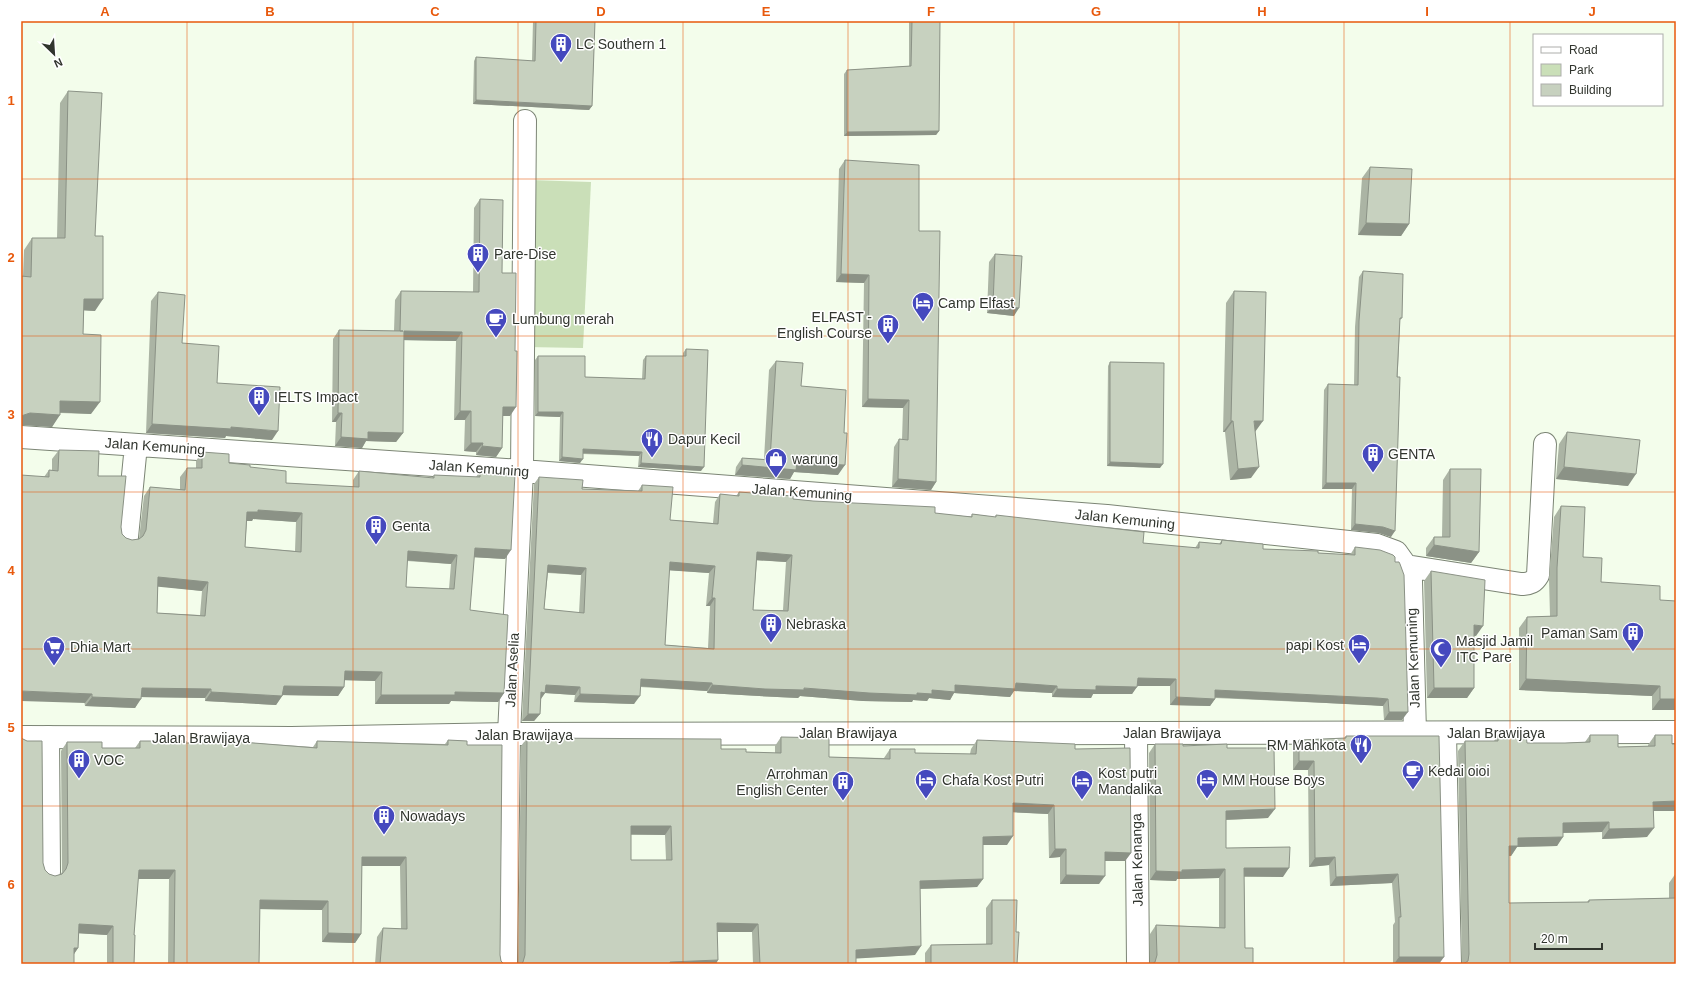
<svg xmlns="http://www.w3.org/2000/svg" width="1697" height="985" font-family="Helvetica,sans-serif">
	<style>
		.green { fill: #cadfb8 }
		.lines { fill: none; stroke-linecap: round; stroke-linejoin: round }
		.street-casing { stroke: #7c8575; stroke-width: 24 }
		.secondary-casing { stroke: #7c8575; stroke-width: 24 }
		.street { stroke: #fff; stroke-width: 22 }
		.secondary { stroke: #fff; stroke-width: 22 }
		.wall { fill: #abb4a4; fill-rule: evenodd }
		.shaded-wall { fill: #8b9286 }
		.building { fill: #c7d1bf; stroke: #8b9286; fill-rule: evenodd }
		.grid { fill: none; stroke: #e8590c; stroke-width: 1; stroke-opacity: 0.55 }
		.labels { text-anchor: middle; stroke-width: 3; stroke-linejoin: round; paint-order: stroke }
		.poi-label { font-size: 14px; fill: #31352e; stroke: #fff; text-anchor: start }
		.street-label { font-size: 14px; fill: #31352e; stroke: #fff }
		.neatline { fill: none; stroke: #e8590c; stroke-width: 1.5 }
		.grid-label { font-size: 13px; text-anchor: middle; font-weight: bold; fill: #e8590c }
	</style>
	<rect width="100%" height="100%" fill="#f3fdeb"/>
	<!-- green -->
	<path class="green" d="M530,180L591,182L583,348L526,347Z"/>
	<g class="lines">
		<!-- street casing -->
		<g class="street-casing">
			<path id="street" d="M21,437L522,471L1107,516L1377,545L1396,552L1406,566L1411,581L1415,733
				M127,537L136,445
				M1406,566L1521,584C1530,584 1534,582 1538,575L1545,444
				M1136,733L1138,964
				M1445,733L1450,964
				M48,737L49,872
				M506,964L509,734L522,471L525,121"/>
		</g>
		<!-- secondary casing -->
		<g class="secondary-casing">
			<path id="secondary" d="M21,737L291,738L509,734L1676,732"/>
		</g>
		<!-- street -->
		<use href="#street" class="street"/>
		<!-- secondary -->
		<use href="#secondary" class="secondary"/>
	</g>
	<!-- wall -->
	<path class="wall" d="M533,21H595L592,106L589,110L473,104L474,61L476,57L532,61Z
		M909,21H940L939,131L936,135L844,136V74L847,70L909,66Z
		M68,91L95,236V311L84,310L83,334L91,414L60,413L52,427L21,425V276H23L24,250L32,238H57L60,103Z
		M845,160L919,231L936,482L931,490L892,487L894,447L899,439L902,440L903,408L862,407L864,283L836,282L839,169Z
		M1370,167L1409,224L1401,236L1358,235L1362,178Z
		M480,199L502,273L510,416H503L502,448L496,457L476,455V452L464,451L465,420H454L456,341L403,340V433L396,442L366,441L362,448L335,446L336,422H332L333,339L339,330L394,331L395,300L401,291L473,292L474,208Z
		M995,254L1014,316L987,313L989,262Z
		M1363,271L1402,318L1400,320L1391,537L1379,533L1351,530L1352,489H1322L1324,390L1328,384L1354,385L1355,327L1359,277Z
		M1234,291L1255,432L1251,478L1230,480L1225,432H1223L1226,303Z
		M158,292L182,343L217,383L272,440L226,436L225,438L146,433L151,301Z
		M686,349L701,471L638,467L639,456L583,454L580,463L559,461L560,417L535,416V360L538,356L585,377L642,379L643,360L646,356H683V353Z
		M776,361L801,386L838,475L794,472L790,479L735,475L736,467L742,458L764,459L769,370Z
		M1110,362L1160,468L1107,466L1108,366Z
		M1567,432L1628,486L1556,479L1559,444Z
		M59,450L98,476L121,527L122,534L126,538L132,540L139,539L144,496L150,487L180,490V477L187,468H196V461L202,452L229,463L250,467L286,483L353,487V480L359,471L432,478L434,475L476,477L480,471L505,559L474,557L470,610L504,693L498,702L451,701L449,704H375V681L344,680V687L338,696L283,695L276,705L205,701V698L141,697L135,708L85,706L44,477L49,470H52V459ZM253,519L296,522L295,551L245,547L247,521H252ZM407,561L451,564L449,589L406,587ZM158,586L202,591L200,615L157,613Z
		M1450,469L1479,552L1471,563L1426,556V548L1434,537H1442L1443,480Z
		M539,477L582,489L638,491L642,485L670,520L713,523L715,502L720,494L736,496L739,492L793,499L971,517L972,514L995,517L996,515L1143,543L1195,548L1199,542L1219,544L1222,540L1263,549L1350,555L1355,547L1395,562L1402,720H1384L1383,706L1371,705L1215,698V699L1210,706L1170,705V686H1137L1132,694H1093L1091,698L1052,697V693L1014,691L1010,697L954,693L950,700L929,698L927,701L913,700L912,702L863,701L800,696L798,698L759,696L707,693V691L640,687L634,704L574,702L575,695L545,693L541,699L540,714L534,721H522L534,484ZM757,560L786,562L783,610H753ZM669,570L709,573L706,606H710L708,648L665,645ZM548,573L581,575L579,613L544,609Z
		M1561,506L1583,557L1601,582L1660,600L1676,710H1652V696L1519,690V628L1527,617L1550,616L1549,579L1554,517Z
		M1431,571L1476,636H1474V688L1467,698H1427L1424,581Z
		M1498,735L1527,743H1565L1585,742L1590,735L1618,747L1648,746V745L1655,735L1672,744L1676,811H1654L1647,837L1602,839V832L1563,833L1557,846L1517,847L1511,856H1509V903L1587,902L1589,900L1669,898V883L1676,873V964H1462L1458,751L1465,741H1494Z
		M1346,736L1439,964H1393V925L1395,922L1392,883L1330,886L1329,865L1309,867L1308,770H1293V748L1299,740L1344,738Z
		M781,737L829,757L884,758L890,749L915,753L970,754L971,749L977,740L1075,749L1131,853L1125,861H1105L1099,884H1060V857L1049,858L1048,814L1013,812L1007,845H983V879L977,887L920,889L915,955L856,958V964H753L752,932H717L716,964H518L521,746L527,738L721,749L746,752L775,753V746ZM631,835H665L666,860H631Z
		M21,738L27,741H42L43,863L45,870L49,874L55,876L61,874L62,872L61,751L67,742H102V748H135L140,741H186V743L241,742L313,747L317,741L445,744L448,740L467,741V745H502L500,955L501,961L504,964H375L377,937L383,928L401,929L400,866H362L361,934L355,943L322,942V910L260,909L259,964H168L169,879H138L134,935H135L134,964H107V935L79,933L78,948L74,954V964H21Z
		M1155,744L1227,748L1268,818L1226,820V848L1283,877H1244L1245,948L1253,964H1150V934L1156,925L1219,927V878L1177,879L1176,881L1150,880L1149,753Z
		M992,900L1016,932L1017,964H925V953L931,945L986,944V908Z"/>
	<!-- shaded-wall -->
	<path class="shaded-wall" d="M476,100L592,106L589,110L473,104Z
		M939,131L936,135L844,136L847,132Z
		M1366,223L1409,224L1401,236L1358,235Z
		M841,274L869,275L864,283L836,282Z
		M84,299H103L95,311L76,310Z
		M993,305L1019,308L1014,316L987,313Z
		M404,331L462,332L456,341L397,340Z
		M868,399L909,400L903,408L862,407Z
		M60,401L100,402L91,414L52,412Z
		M503,407H516L510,416H496Z
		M460,411H471L465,420H454Z
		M538,412H563L560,417L535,416Z
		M30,413L60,415L52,427L21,425V416Z
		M338,413H342L336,422H332Z
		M1231,421H1233L1225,432H1223Z
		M1254,421H1263L1255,432Z
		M152,424L231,427L278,431L272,440L226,436L225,438L146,433Z
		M368,432L403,433L396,442L366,441L362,448L335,446L341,437Z
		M471,443H483L476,452L464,451Z
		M482,446L502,448L496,457L476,455Z
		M583,449L642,452L639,456L580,453Z
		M562,457L583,459L580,463L559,461Z
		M797,462L845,465L838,475L794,472L790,479L735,475L742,465Z
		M1110,462L1163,464L1160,468L1107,466Z
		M641,463L704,467L701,471L638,467Z
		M1259,467L1251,478L1230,480L1238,469Z
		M1564,467L1636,474L1628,486L1556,479Z
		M898,479L936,482L931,490L892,487Z
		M1326,483H1356L1352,489H1322Z
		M258,510L302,513L296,522L253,519L252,521H241L247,512Z
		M1355,524L1383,527L1395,531L1391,537L1379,533L1351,530Z
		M1434,545L1479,552L1471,563L1426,556Z
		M475,548L511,550L505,559L469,557Z
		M408,551L457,555L451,564L402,560Z
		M757,552L792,555L786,562L752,560Z
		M670,562L715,566L709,573L664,570Z
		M548,565L586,568L581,575L543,572Z
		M158,577L208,582L202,591L151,586Z
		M712,598H715L710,606H706Z
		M1474,625L1483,626L1476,636L1467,635Z
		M345,671L382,672L375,681L338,680Z
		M1138,678L1176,679L1170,686H1132Z
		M641,679L712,683L707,691L635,686Z
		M1526,679L1660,686L1652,696L1519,690Z
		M1016,683L1057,686L1052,693L1014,691L1010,697L954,693L950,700L929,698L927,701L913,700L912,702L863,701L800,696L798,698L759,696L707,693L712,685L917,693L932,690L955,685Z
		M546,685L580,687L575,695L545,693L540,700H536Z
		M284,686L344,687L338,696L277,695Z
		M1096,686L1137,687L1132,694H1093L1091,698L1052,697L1057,689Z
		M142,688L211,689L205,698L136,697Z
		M1434,688H1474L1467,698H1427Z
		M1215,690L1377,698L1388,699L1383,706L1210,697Z
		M21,691L92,694L85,703L21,701Z
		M211,692L282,696L276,705L205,701Z
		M455,692L504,693L498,702L451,701L449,704H375L381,695Z
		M580,694L640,696L634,704L574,702Z
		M92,697L141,699L135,708L85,706Z
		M1176,697L1215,699L1210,706L1170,705Z
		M1660,699H1676V710H1652Z
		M1389,712H1408L1402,720H1384Z
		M528,714H540L534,721H522Z
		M1299,761H1314L1308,770H1293Z
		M1676,801V811H1647L1653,802Z
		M1013,803L1054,805L1048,814L1007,812Z
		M1275,809L1268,818L1220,820L1226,811Z
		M1609,822L1602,832L1556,833L1563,823Z
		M631,826H671L665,835L625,834Z
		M1654,828L1647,837L1602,839L1609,829Z
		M1013,836L1007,845H977L983,837Z
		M1563,837L1557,846L1517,847L1511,856H1502L1509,846L1518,838Z
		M1055,849H1066L1060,857L1049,858Z
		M1105,852L1131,853L1125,861H1099Z
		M362,857H406L400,866H356Z
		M1335,857L1329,865L1309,867L1315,858Z
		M1244,868H1289L1283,877L1238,876Z
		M1225,869L1219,878L1177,879L1176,881L1150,880L1156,871Z
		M139,870H175L169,879H132Z
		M1398,874L1392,883L1330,886L1336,877Z
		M1066,875L1105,876L1099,884H1060Z
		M983,879L977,887L914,889L920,881Z
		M260,900L328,901L322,910L254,909Z
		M717,923L758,924L752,932H711Z
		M79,924L113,926L107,935L73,933Z
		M328,933L361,934L355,943L322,942Z
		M921,946L915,955L849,959L856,950Z
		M74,948H78L72,957Z
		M1399,957H1444L1439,964H1394Z
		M718,960L716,964H668L670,962Z"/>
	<!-- building -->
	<path class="building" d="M536,21H595L592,106L476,100V57L535,61Z
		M912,21H940L939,131L847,132V70L911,66Z
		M68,91L102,93L95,236H103V299H84L83,334L101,335L100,402L60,401V415L30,413L21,416V276L31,277L32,238H65Z
		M845,160L919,165V231H940L936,482L898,479L899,439L908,440L909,400L868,399L869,275L841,274Z
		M1370,167L1412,169L1409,224L1366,223Z
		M480,199L503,200L502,273H516L515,351H517L516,407H503L502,448L482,446L483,443H471V411H460L462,332L404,331L403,433L368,432V439L341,437L342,413H338L339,330L403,331H400L401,291L479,292Z
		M995,254L1022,256L1019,308L993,305Z
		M1363,271L1403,274L1402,318H1400L1397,377H1400L1395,531L1383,527L1355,524L1356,483H1326L1328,384L1358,385L1359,321Z
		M1234,291L1266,292L1263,421H1254L1259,467L1238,469L1233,421H1231Z
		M158,292L185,295L182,343L219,346L217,383L280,387L278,431L231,427V429L152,424Z
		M686,349L708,350L704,467L641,463L642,452L583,449V459L562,457L563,412H538V356H585V377L645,379L646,356H686Z
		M776,361L803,363L801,386L846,390L844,433H847L845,465L797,462L796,470L742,465V458L770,460Z
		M1110,362L1164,363L1163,464L1110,462Z
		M1567,432L1640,440L1636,474L1564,467Z
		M59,450L99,451L98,476H126L121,527L122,534L126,538L132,540L139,539L143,536L146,530L150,487L185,490L187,468H202V452L229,454V463L250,465V467L286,471V483L359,487V471L434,478V475L480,477V471L515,474L511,550L475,548L470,610L508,615L504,693L455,692V695H381L382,672L345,671L344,687L284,686L282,696L211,692V689L142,688L141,699L92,697V694L21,691V475L49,477V470L58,471ZM258,510L302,513L301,552L245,547L247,512H258ZM408,551L457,555L454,589L406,587ZM158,577L208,582L205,616L157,613Z
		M1450,469H1481L1479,552L1434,545V537H1450Z
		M539,477L583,480L582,489L642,491V485L673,487L670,520L718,524L720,494L739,496V492L793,496V499L813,501L935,507V513L972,517V514L996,517V515L1118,529L1144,532L1143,543L1199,548V542L1221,544L1222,540L1263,544V549L1318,551V553L1355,555V547L1380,550L1393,555L1395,557V562H1399L1400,564L1404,575L1408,712H1389L1388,699L1377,698L1215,690V699L1176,697V679L1138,678L1137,687L1096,686V690L1057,689V686L1016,683L1015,689L955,685V692L932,690V694L917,693V695L869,693L804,688V690L765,689L712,685V683L641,679L640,696L580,694V687L546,685L545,693L541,692L540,714H528ZM757,552L792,555L788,611L753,610ZM670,562L715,566L712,598H715L714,649L665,645ZM548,565L586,568L584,613L544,609Z
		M1561,506L1585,507L1583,557L1602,558L1601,582L1660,586V600L1676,601V699H1660V686L1526,679L1527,617L1557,616V568Z
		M1431,571L1485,580L1483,626L1474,625V688H1434Z
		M1498,735H1526L1527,743H1565L1590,742V735H1618V747L1655,746V735H1672V744H1676V801L1653,802L1654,828L1609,829V822L1563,823V837L1518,838V846H1509V903L1589,902V900L1676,898V964H1463L1468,961L1469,954L1465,741H1498Z
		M1346,736H1439L1444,957H1399V917H1401L1398,874L1336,877L1335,857L1315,858L1314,761H1299V740L1346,738Z
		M781,737L829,738V757L890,759V749H915V753L976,754L977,740L1075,744V749L1130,748L1131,853L1105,852V876L1066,875V849H1055L1054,805L1013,803V836L983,837V879L920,881L921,946L856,950V964H760L758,924L717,923L718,960L670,962V964H521L523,962L525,955L527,738L712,739H721V749H746V752L781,753ZM631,826H671L672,860H631Z
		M21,738L27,741H42L43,863L45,870L49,874L55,876L62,874L66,869L68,863L67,742H102V748H140V741H186V743L241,742L317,748V741L448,745V740L467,741V745H502L500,955L501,961L504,964H380L383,928L407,929L406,857H362L361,934L328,933V901L260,900L259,964H174L175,870H139L134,935H135L134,964H113V926L79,924L78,948H74V964H21Z
		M1155,744H1183V746L1227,744V748H1274L1275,809L1226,811V848L1290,847L1289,868H1244L1245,948H1253V964H1152L1155,962L1157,955L1156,925L1225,928V869L1182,870V872L1156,871Z
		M992,900H1017L1016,932H1019L1017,964H931V945L992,944Z"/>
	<!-- grid -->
	<path class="grid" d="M187,21V964M353,21V964M518,21V964M683,21V964M848,21V964M1014,21V964M1179,21V964M1344,21V964M1510,21V964M21,179H1676M21,336H1676M21,492H1676M21,649H1676M21,806H1676"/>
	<!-- icons -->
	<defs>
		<g id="building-pin" transform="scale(1.15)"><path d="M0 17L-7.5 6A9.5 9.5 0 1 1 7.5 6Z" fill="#4549be" stroke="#fff"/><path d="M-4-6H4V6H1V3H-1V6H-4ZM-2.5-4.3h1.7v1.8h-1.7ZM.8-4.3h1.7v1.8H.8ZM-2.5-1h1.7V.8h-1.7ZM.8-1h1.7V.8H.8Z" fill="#fff"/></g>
		<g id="hotel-pin" transform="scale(1.15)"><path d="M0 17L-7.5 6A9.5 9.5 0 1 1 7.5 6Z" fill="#4549be" stroke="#fff"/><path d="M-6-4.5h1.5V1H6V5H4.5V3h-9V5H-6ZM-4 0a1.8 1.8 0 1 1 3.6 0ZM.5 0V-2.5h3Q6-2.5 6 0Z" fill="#fff"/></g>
		<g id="cafe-pin" transform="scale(1.15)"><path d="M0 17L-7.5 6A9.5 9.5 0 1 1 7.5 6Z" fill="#4549be" stroke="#fff"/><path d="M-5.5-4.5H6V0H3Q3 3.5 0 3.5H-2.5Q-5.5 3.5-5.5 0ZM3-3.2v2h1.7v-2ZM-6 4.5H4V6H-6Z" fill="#fff"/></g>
		<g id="restaurant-pin" transform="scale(1.15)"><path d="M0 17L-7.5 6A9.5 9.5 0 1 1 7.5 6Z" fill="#4549be" stroke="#fff"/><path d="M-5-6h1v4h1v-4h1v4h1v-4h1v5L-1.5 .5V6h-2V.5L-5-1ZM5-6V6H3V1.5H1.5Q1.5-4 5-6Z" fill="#fff"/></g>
		<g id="shop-pin" transform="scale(1.15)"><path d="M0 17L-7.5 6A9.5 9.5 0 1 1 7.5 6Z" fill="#4549be" stroke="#fff"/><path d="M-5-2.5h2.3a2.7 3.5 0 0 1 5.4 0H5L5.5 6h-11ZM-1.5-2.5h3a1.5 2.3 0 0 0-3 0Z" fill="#fff"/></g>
		<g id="supermarket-pin" transform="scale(1.15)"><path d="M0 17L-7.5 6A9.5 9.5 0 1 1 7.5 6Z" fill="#4549be" stroke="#fff"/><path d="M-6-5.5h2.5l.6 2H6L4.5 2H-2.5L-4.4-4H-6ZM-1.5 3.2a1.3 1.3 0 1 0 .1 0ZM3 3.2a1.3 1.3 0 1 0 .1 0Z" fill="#fff"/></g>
		<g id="mosque-pin" transform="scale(1.15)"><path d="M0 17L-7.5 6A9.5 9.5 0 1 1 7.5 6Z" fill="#4549be" stroke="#fff"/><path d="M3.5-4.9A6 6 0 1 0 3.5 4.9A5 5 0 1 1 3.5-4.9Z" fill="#fff"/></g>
	</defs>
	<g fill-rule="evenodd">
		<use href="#building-pin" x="561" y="44"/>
		<use href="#building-pin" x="478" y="254"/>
		<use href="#hotel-pin" x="923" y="303"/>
		<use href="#cafe-pin" x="496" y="319"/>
		<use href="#building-pin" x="888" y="325"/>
		<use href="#building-pin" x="259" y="397"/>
		<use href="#restaurant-pin" x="652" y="439"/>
		<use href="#building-pin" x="1373" y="454"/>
		<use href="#shop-pin" x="776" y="459"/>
		<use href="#building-pin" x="376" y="526"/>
		<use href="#building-pin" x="771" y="624"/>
		<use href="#building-pin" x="1633" y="633"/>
		<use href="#hotel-pin" x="1359" y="645"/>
		<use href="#supermarket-pin" x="54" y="647"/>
		<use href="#mosque-pin" x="1441" y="649"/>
		<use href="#restaurant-pin" x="1361" y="745"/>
		<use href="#building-pin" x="79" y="760"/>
		<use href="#cafe-pin" x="1413" y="771"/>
		<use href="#hotel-pin" x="926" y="780"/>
		<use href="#hotel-pin" x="1207" y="780"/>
		<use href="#hotel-pin" x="1082" y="781"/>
		<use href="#building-pin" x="843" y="782"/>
		<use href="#building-pin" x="384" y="816"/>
	</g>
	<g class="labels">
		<!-- poi labels -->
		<g class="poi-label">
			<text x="576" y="49">LC Southern 1</text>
			<text x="494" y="259">Pare-Dise</text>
			<text x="938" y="308">Camp Elfast</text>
			<text x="872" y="322" text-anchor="end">ELFAST -<tspan x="872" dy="16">English Course</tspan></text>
			<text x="512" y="324">Lumbung merah</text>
			<text x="274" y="402">IELTS Impact</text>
			<text x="668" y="444">Dapur Kecil</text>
			<text x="1388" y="459">GENTA</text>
			<text x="792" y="464">warung</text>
			<text x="392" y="531">Genta</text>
			<text x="786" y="629">Nebraska</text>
			<text x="1618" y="638" text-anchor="end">Paman Sam</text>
			<text x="1456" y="646">Masjid Jamil<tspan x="1456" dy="16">ITC Pare</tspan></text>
			<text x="1344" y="650" text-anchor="end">papi Kost</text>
			<text x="70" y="652">Dhia Mart</text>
			<text x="1346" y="750" text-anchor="end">RM Mahkota</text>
			<text x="94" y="765">VOC</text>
			<text x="1428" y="776">Kedai oioi</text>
			<text x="1098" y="778">Kost putri<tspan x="1098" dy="16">Mandalika</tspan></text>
			<text x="828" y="779" text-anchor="end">Arrohman<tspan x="828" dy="16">English Center</tspan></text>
			<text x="942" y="785">Chafa Kost Putri</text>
			<text x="1222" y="785">MM House Boys</text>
			<text x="400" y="821">Nowadays</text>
		</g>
		<!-- street labels -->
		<g class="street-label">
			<text transform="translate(155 446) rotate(4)" y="5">Jalan Kemuning</text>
			<text transform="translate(479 468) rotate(4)" y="5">Jalan Kemuning</text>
			<text transform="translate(802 492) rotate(4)" y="5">Jalan Kemuning</text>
			<text transform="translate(1125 519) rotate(6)" y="5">Jalan Kemuning</text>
			<text transform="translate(1413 658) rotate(-92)" y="5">Jalan Kemuning</text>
			<text transform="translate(512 670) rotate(-87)" y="5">Jalan Aselia</text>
			<text x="848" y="738">Jalan Brawijaya</text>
			<text x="1172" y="738">Jalan Brawijaya</text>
			<text x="1496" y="738">Jalan Brawijaya</text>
			<text x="524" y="740">Jalan Brawijaya</text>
			<text x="201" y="743">Jalan Brawijaya</text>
			<text transform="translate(1137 860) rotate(-91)" y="5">Jalan Kenanga</text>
		</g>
	</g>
	<!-- border -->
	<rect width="1697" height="985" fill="none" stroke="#ffffff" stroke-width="44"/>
	<!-- legend -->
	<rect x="1533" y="34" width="130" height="72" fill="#ffffff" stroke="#adaeab"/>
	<rect x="1541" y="47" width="20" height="6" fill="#ffffff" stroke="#adaeab"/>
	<text x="1569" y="54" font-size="12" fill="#31352e">Road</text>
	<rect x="1541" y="64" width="20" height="12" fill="#cadfb8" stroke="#adaeab"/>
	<text x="1569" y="74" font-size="12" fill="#31352e">Park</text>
	<rect x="1541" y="84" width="20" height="12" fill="#c7d1bf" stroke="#adaeab"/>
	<text x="1569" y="94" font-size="12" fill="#31352e">Building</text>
	<!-- north arrow -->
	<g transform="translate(54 54) rotate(155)" stroke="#ffffff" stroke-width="3" paint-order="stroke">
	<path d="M0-3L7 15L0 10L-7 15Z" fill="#31352e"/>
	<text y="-6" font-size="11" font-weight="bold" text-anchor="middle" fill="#31352e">N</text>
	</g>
	<!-- scale -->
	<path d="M1535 943v6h67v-6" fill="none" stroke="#31352e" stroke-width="2"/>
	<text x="1541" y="943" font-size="12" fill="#31352e" stroke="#ffffff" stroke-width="3" paint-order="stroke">20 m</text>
	<rect x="22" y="22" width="1653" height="941" class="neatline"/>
	<g class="grid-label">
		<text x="105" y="16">A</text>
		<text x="270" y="16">B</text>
		<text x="435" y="16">C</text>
		<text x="601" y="16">D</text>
		<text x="766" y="16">E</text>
		<text x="931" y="16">F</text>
		<text x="1096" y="16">G</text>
		<text x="1262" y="16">H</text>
		<text x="1427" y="16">I</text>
		<text x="1592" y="16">J</text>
		<text x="11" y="105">1</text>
		<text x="11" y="262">2</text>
		<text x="11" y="419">3</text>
		<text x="11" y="575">4</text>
		<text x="11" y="732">5</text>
		<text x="11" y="889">6</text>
	</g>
</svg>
